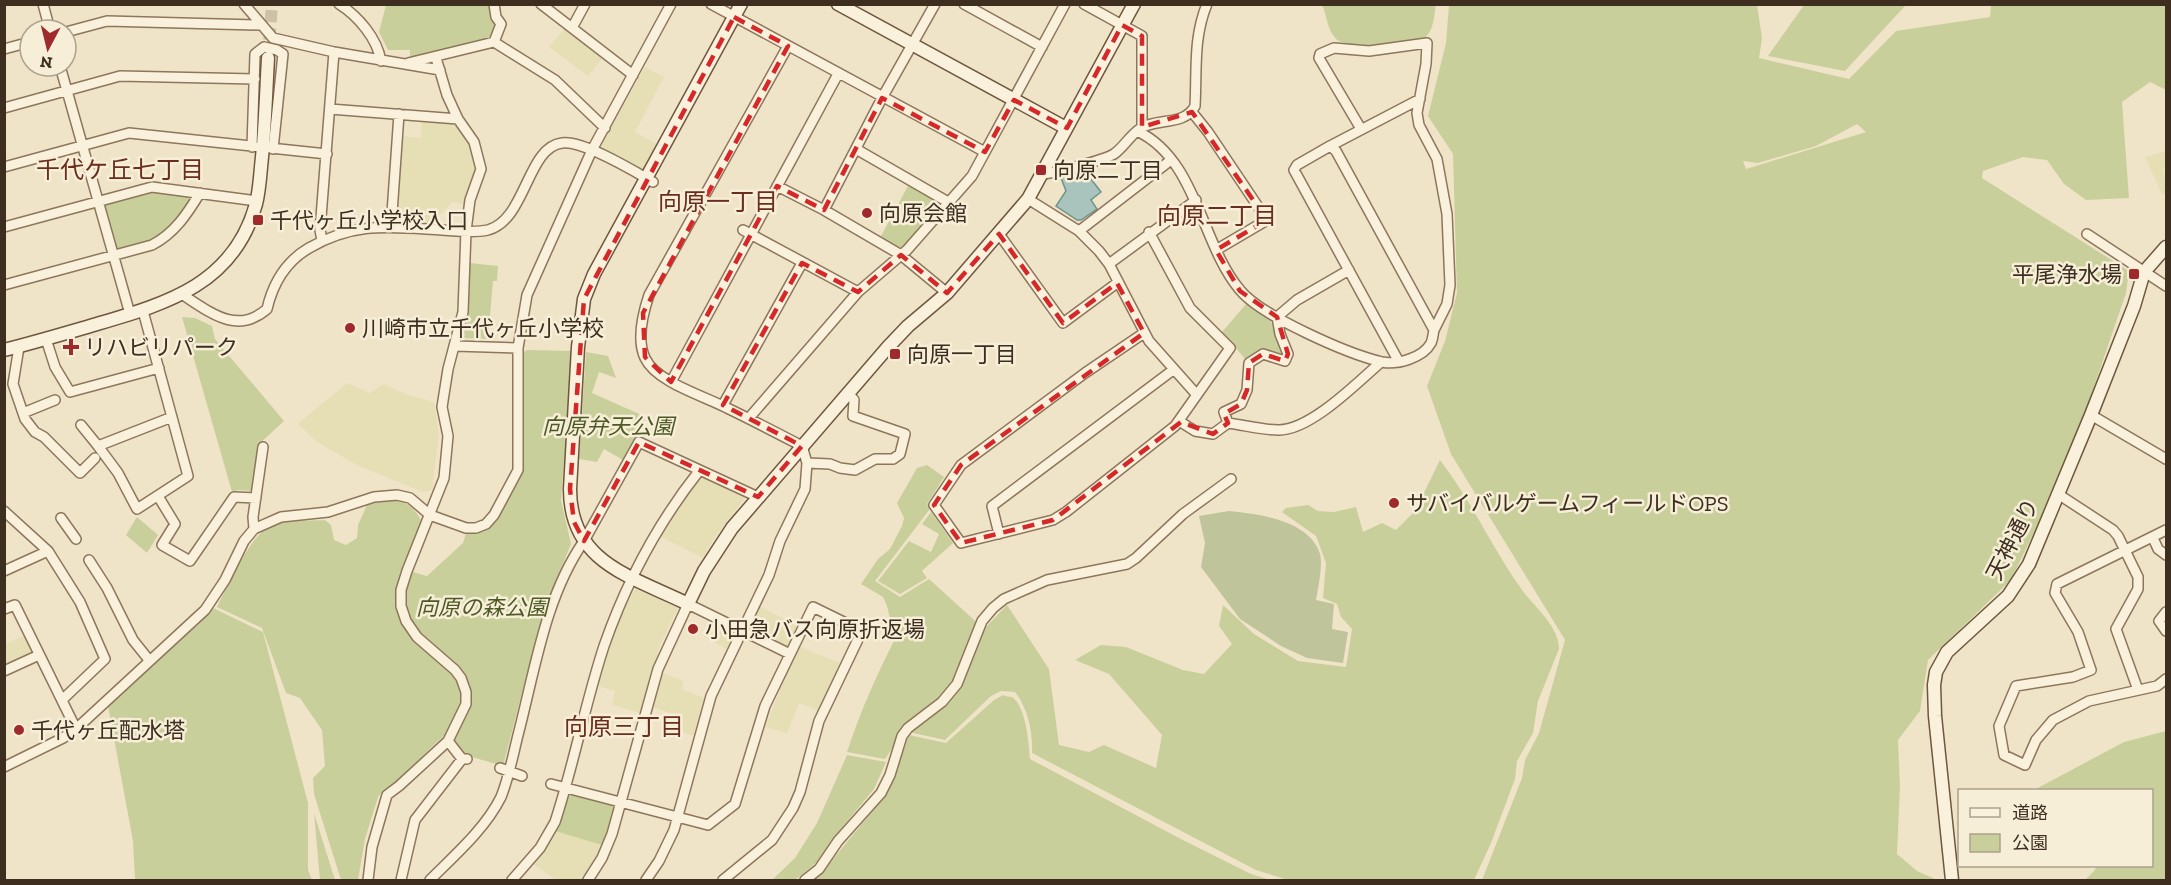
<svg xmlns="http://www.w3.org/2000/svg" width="2171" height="885" font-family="'Zilla Slab','Noto Sans JP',serif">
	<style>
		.farmland { fill: #e6deb5 }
		.green { fill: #c9cf9b; fill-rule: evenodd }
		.cemetery { fill: #bfc49a }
		.water { fill: #a9c4bc; stroke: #6f938a; stroke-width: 1.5 }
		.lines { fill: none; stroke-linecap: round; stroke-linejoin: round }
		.secondary-tunnel { stroke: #ccc0a6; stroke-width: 12; stroke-dasharray: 12 6; stroke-linecap: butt }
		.street-casing { stroke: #8d765c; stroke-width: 12 }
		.secondary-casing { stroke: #6f573f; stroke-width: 15 }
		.street { stroke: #faf1dc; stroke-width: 9 }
		.secondary { stroke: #faf1dc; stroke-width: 12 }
		.marked { fill: none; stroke: #d62828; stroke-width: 4.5; stroke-dasharray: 12 8; stroke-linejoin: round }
		.poi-dot { fill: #9e2a2b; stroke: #f7eed8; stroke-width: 2 }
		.labels { text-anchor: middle; stroke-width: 5; stroke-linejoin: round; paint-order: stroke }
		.poi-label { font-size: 22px; fill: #3d2e20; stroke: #f7eed8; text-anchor: start }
		.park-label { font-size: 22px; font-style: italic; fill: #4d5a26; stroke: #f7eed8 }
		.street-label { font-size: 22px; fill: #3d2e20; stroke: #f7eed8 }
		.neighbourhood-label { font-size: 24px; fill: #6b2e1e; stroke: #f7eed8 }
	</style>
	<rect width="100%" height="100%" fill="#f0e4c8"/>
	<!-- farmland -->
	<path class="farmland" d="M564,29L602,59L588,76L549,47Z
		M645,67L664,77L635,132L658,145L647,168L639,170L602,149L601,144Z
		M422,119L452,121L458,124L470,142L476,168L465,204L452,202L430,225L396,223L401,136L421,138Z
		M2166,151V168L2163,169L2166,180V193L2162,194L2145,157Z
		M347,383L370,393L384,384L405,394L434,402L439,435L432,490L423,492L359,466L317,442L298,424Z
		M704,477L745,498L715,537L703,558L659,536L699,479Z
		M636,587L678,608L660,645L641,713L612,705L615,691L598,686L604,660L618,621Z
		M759,606L797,626L788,646L749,627Z
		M712,621L733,632L734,636L727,649L704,637Z
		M25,635L32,650L31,654L5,667V644Z
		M798,646L840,663L818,711L799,703L787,733L765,727Z
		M662,673L684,681L682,689L704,698L693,736L672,729L676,715L652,707Z
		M555,831L602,845L583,880H556L533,864Z"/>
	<!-- green -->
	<path class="green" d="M386,5H489L491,16L495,26L490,37L448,50L410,57V50H388L379,32Z
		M1322,5H1436C1434,16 1434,32 1423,39C1412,45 1345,49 1336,39C1327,30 1327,15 1322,5Z
		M1449,5H1757L1762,38L1759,58L1849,79L1896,31L1990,17L1991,5H2166V90L2150,82L2122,102L2129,198L2086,200L2064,184L2047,160L2023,157L1983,171L1982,178L2129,271L2126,293L2086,410L2050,499L2011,580L1928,660L1920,711L1898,740L1900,786L1897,854L1917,871L1937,880H1482L1522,778L1525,760L1539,733L1565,640L1451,454L1427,386L1445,341L1457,293L1453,154L1428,116L1446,43ZM1857,124L1866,132L1746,169L1743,161L1758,163L1816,146Z
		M1804,5L1904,4L1905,6L1845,71L1768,56Z
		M909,184L938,200L939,205L904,247H895L880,238Z
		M153,190L189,195L192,200C171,235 156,240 118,251L115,250L103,208L107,203Z
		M470,263L498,266L497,281H493L488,339L462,338L467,307Z
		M1247,303L1270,320L1284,351L1281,356L1265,349L1246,360L1222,332Z
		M182,317L195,318L212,326L215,339L284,421L258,445L252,491L238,490L232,492Z
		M527,350L573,351L561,500L571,544L544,611L537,647H534L503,766L465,755L448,733C428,747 415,768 396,783C390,788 383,790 378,797L365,839L358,880H341L314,794L313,778L325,766L322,730L300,698L286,693L262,628L217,607C227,587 248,540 266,529C282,519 307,521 325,520L331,525L334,540L346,545L357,538L358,525L367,505C392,499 407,495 421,520L403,567V571L411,574L413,572L427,576L463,543L466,533L486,529L497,519L519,475L523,456L521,354Z
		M586,352L608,356L616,378L599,372L592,393L646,417L623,460L604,449L597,462L579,459Z
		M1440,460C1471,500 1491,546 1520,587C1533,606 1559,625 1559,649L1538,701L1533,733L1517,761L1515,779L1491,843L1474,880H1288L1256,870L1032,753C1033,733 1028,708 1015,692L1001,691L991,696L945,740L904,731L885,759L847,752C860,712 876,676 895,639L887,606L883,597L861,584L878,559L890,549L902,526L904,518L897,503L917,468L927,465L944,477L927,504L930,509L875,581L900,597L929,579L984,629L1007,605L1049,669L1059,745L1089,752L1104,745L1156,768L1162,735L1109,674L1075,660L1101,645L1126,647L1183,670L1204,674L1232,644L1219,626L1223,605L1254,634L1298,661L1346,667L1352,629L1341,617L1337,604L1323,598L1326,563L1316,536L1282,512L1286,508L1308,505L1318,511L1334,512L1356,507L1363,532L1382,523L1396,530L1415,511Z
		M931,512L953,543L922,571L927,578L900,594L878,581L909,541L931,552L939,534L922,524Z
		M137,517L158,535L147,553L126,535Z
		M213,608L263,632L308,803V870L312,880H135L133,841L108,706L151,664L198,625Z
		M1003,695C1004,696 1011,697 1012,697C1026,706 1029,744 1030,759L1181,839L1251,874L1271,880H813L824,870L884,797L898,766L909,735L946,743L994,700Z
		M2166,731V880H2085L2095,870L2096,866H2152V790H2034L2124,742Z
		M847,755L886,762L874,789L834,837L817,862L795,880H772L795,858L817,823Z
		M572,794L613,806L615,809L602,845L555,831L569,796Z
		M314,813L335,880H320Z"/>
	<!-- cemetery -->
	<path class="cemetery" d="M1229,511C1258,514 1310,520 1320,554C1323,565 1318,589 1316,600L1334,604L1332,629L1348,632L1343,663L1307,658L1281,646L1240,619L1201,567L1205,543L1199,516Z"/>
	<!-- water -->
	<path class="water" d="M1084,170L1101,192L1091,200L1097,209L1081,220H1077L1056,206L1066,191L1061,178Z"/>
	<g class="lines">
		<!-- secondary-tunnel -->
		<path class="secondary-tunnel" d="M268,58L272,4"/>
		<!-- street casing -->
		<g class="street-casing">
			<path id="street" d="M43,4L50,30
				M244,4L273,38L334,52L440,70
				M339,4C358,16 377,38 381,61
				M541,4L633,75
				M711,4L985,152
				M964,4L1042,47
				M1084,4L1142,36V127
				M572,28L585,4
				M66,32L107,21L260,25
				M494,42L501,24L496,17L494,4
				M4,49L30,42
				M408,63L494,42L555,80L605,128
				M60,66L130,314
				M4,108L120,76L255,79
				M330,109L458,119
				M1192,112L1208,132L1267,220L1216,250
				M1361,129L1319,58L1320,54L1334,48L1369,51L1427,43L1426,64L1417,113L1419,125L1437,159L1447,214L1450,285L1447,304L1434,330
				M1137,131C1197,159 1201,244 1240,290C1261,316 1348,354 1382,362C1397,365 1423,358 1431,343C1433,339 1433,334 1434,330L1336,151L1330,146L1297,165L1294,170L1399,362
				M1330,146L1420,99
				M252,147L255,54L264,47L277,50L283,54L273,149
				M856,149L948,202
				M4,167L129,133L327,154
				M1042,174C1055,173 1104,160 1114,154C1124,147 1130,135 1141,128C1157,118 1185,126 1195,106C1197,71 1193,38 1207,4
				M777,186L824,210L901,255L947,293
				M1028,199L1079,231L1099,251L1109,264L1149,341L1197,395
				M824,210L882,98L935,4
				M4,227L152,187L257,201
				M391,227L399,114
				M743,230L858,292
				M1079,231L1171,160
				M999,234L1063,323L1117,283
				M2087,234L2166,286
				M322,240L320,230L334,52
				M1109,264L1196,200
				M4,285L152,245C175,233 187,214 200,193
				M183,295C211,313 237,335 267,309C273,283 285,262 309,248C356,221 391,227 442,230C457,231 474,233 488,230C526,220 527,147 562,143C583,140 634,171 653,182
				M1144,333L1085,373L961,465L934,505L961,543L1053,520L1066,512L1175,426L1230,348L1190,308L1149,232
				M46,339L55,367L70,392L159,368
				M455,346L518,348
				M19,347L13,384L25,419L35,432L44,437L80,473L95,458
				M671,382L838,74
				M723,405L802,263
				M23,413L55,400
				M2091,415L2166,459
				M749,418L858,292L907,250L972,176L1065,4
				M1179,421L1195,431L1213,434L1228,423C1244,425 1262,430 1278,430C1310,431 1358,382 1381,362
				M1228,423L1224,412L1241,404L1247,390L1249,363L1263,354L1285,361L1288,354L1280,334L1277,317L1297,300L1349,270
				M81,425L98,446L172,417
				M98,446L118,473L137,509L188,476L143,311
				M807,463L830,464L840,468L855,470L875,459H893L900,454L905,434L853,416L854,400L849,394
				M2058,494L2113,530L2118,536L2138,577V589L2116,629L2138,690
				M158,496L175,524L162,545L190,561L234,497L256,498
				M4,511L48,551L80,602L105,659L62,700
				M61,518L76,539
				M254,529L253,517L263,447
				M2166,530L2057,584L2055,593L2078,632L2091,670L2073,677L2016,686L1999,726L2004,755L2025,765L2036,740L2053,720L2089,701L2157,686L2166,679
				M999,534L992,506L1173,370
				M2153,538L2158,549L2166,555
				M89,560L107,588L133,640L149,660
				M4,571L48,551
				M4,609L15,605L76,729
				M2166,612L2159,621L2166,631
				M4,671L39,655
				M448,741L462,759H467
				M4,767L63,738L76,729L205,610L225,580L244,541L254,529L281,517L328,512L374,497L397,495L410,498L430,515L466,528H476L486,524L494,515L518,470V348L527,295L592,150L671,4
				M500,768L522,776
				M551,784L708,825L735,804L765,706L813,607L862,631L819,721L800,792L793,808L772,840L723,880
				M368,880L372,847L387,795L399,786L448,741L466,704V692L461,678L455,670L417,637L406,621L401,606V590L407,571L444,478L448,436L442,407L448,369L463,312L466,231L470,200L481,169L474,142L458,119L447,95L436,58
				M401,880L415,820L462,759
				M430,880C455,855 485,829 501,797C509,777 513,755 518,735C535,670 545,597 584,541L639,442L758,497
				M512,880L540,848L555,822C574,764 585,704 604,646C626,583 658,523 699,471
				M588,880L602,858L612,834L658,669L688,604L790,654
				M646,880L659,861L674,830L711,696L769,575L780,541L805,489L807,463L802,446C777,433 752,420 727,408C704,396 656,382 645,358C636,339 643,313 649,295L788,46
				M805,880L819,869L838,841L881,793L890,775L902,736L908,728L942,702L957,684L982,621L993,608L1004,599L1047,580L1127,564L1136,558L1183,514L1231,479"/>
		</g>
		<!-- secondary casing -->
		<g class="secondary-casing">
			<path id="secondary" d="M741,4L594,274L584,299L578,347L570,489C570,563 631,576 688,604L704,571L732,528L888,347L908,326L947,293L1028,199L1134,4
				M838,4L1066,128
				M4,350C36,342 66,333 97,324C168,303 234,284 256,204C259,192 260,179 261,167C265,131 266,94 268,58
				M1952,880L1935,716L1934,685L1936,672L1947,652L2008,596L2029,564L2091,415L2134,306L2144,272L2166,247"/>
		</g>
		<!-- street -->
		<use href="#street" class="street"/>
		<!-- secondary -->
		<use href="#secondary" class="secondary"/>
	</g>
	<!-- marked area -->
	<path class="marked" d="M734,17L788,46L643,313L645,357L671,382L777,186L824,210L882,98L985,152L1014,100L1067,128L1122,25L1142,36V127L1192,112L1267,220L1216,250L1240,291L1277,317L1288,354L1285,361L1263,354L1249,363L1247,390L1241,404L1224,414L1228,423L1213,434L1181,422L1053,520L961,543L934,505L961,465L1144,333L1117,283L1063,323L999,234L947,293L901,255L858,292L802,263L723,405L802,446L758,497L639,442L584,541L574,522L570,489L584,299Z"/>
	<!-- markers -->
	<g class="poi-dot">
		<rect x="1035" y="164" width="12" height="12" rx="3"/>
		<circle cx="867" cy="213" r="6"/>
		<rect x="252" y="214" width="12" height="12" rx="3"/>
		<rect x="2128" y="268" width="12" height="12" rx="3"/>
		<circle cx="350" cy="328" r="6"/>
		<path d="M68 338h6v6h6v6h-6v6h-6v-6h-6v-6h6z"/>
		<rect x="889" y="348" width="12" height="12" rx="3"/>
		<circle cx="1394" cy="503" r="6"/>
		<circle cx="693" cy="629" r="6"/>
		<circle cx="19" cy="730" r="6"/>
	</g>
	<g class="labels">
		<!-- poi labels -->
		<g class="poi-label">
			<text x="1053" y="178">向原二丁目</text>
			<text x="879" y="221">向原会館</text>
			<text x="270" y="228">千代ヶ丘小学校入口</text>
			<text x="2122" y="282" text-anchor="end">平尾浄水場</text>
			<text x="362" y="336">川崎市立千代ヶ丘小学校</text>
			<text x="84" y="355">リハビリパーク</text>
			<text x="907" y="362">向原一丁目</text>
			<text x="1406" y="511">サバイバルゲームフィールドOPS</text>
			<text x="705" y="637">小田急バス向原折返場</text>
			<text x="31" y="738">千代ヶ丘配水塔</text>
		</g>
		<!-- park labels -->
		<g class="park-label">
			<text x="608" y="434">向原弁天公園</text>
			<text x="482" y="615">向原の森公園</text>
		</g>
		<!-- street labels -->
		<g class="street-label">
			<text transform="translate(2012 539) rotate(-63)" y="8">天神通り</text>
		</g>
		<!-- neighbourhood labels -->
		<g class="neighbourhood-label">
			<text x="120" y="178">千代ケ丘七丁目</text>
			<text x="718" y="210">向原一丁目</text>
			<text x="1217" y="224">向原二丁目</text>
			<text x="624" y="735">向原三丁目</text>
		</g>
	</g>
	<!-- border -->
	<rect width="2171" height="885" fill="none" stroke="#3d2e20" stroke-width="12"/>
	<!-- legend -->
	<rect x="1958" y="789" width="195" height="78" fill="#f7eed8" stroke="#ada18e" stroke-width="1.5"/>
	<rect x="1970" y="808" width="30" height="9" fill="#faf1dc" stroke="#ada18e" stroke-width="1.5"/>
	<text x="2012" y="819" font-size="18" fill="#3d2e20">道路</text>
	<rect x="1970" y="834" width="30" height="18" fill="#c9cf9b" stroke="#ada18e" stroke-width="1.5"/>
	<text x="2012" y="849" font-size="18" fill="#3d2e20">公園</text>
	<!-- north arrow -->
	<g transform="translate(48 48) rotate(187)"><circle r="28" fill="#f7eed8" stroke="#ada18e" stroke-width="1.5"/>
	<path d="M0-4.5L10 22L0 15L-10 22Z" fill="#9e2a2b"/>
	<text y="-9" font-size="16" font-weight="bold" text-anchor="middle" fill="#3d2e20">N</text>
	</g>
</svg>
